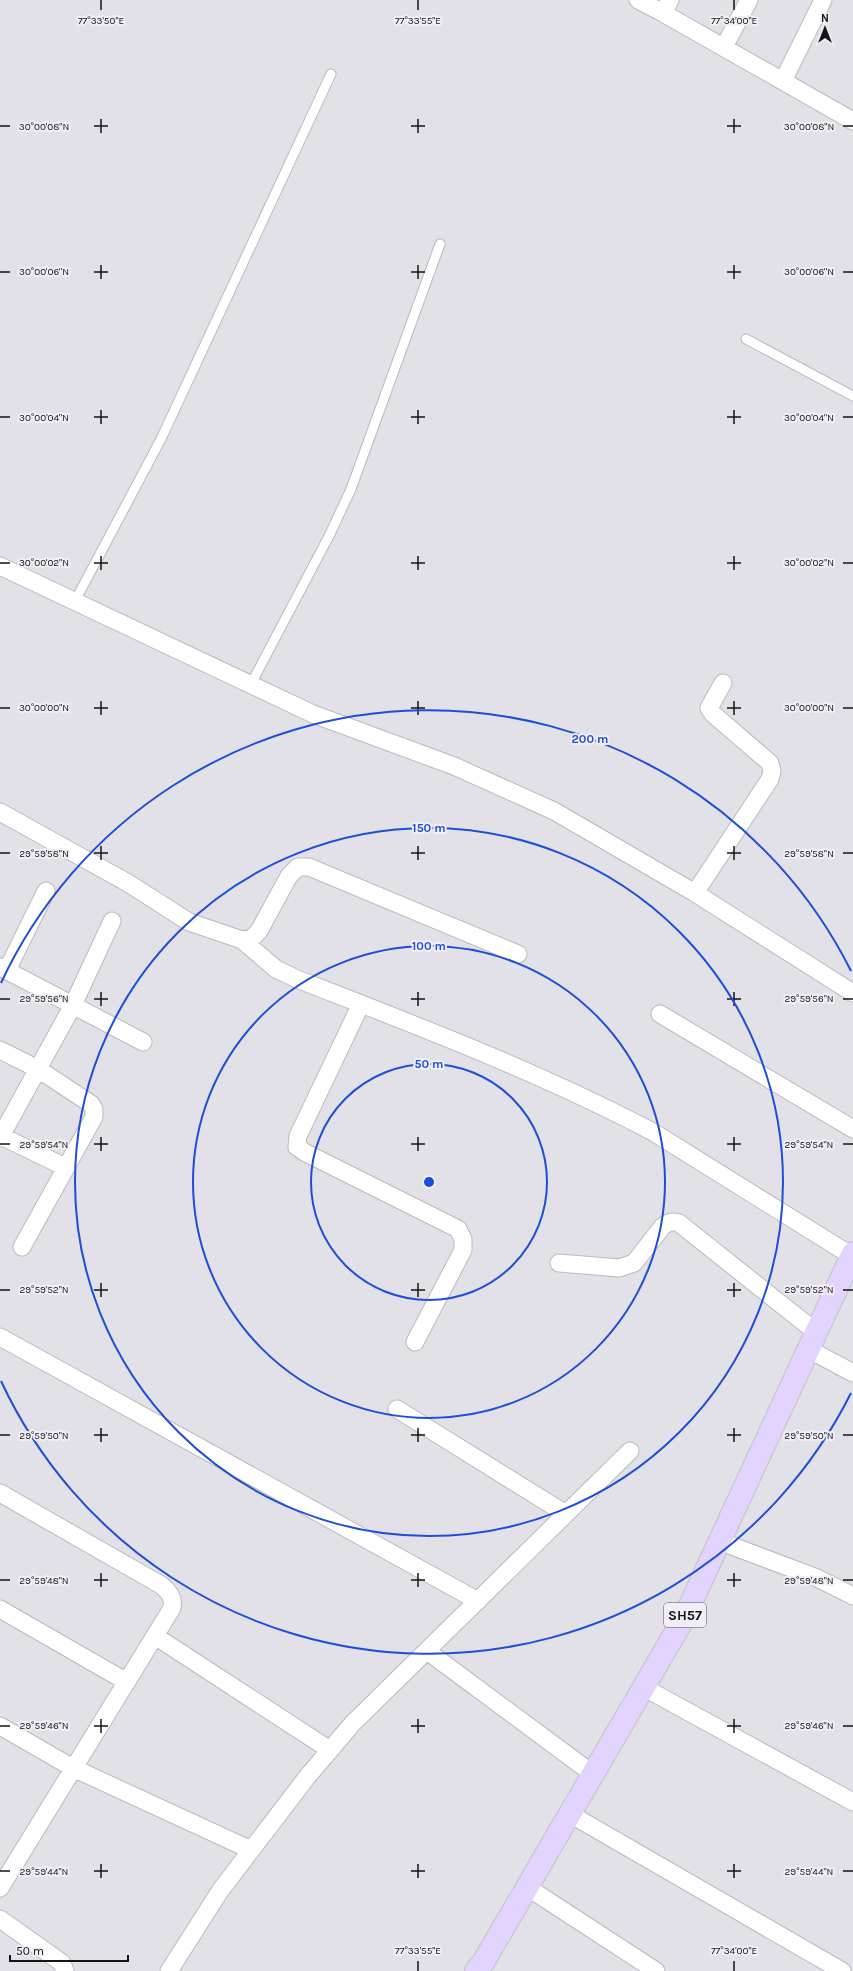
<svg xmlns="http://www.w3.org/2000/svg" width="853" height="1971" font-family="Karla,sans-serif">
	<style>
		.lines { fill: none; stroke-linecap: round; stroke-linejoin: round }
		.lane-casing { stroke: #bab8bf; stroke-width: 11 }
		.street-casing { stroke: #bab8bf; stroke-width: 19 }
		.primary-casing { stroke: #c2c2c2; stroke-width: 24 }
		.lane { stroke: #fff; stroke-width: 9 }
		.street { stroke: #fff; stroke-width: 17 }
		.primary { stroke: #e3d3ff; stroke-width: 22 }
		.ticks { fill: none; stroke: #141316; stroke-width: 1.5 }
		.ring { fill: none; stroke: #1d4ed8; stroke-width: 2 }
		.labels { text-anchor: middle; stroke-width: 4; stroke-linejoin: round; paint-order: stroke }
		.shield { fill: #f1eef5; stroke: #565559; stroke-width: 1 }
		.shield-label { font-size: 14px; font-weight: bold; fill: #141316 }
		.ticks-label { font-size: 10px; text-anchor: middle; fill: #141316; stroke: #f1eef5; stroke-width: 4; stroke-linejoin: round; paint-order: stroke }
		.centre { fill: #1d4ed8; stroke: #f1eef5; stroke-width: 2 }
		.ring-label { font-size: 12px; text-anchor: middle; font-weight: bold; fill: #1d4ed8; stroke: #f1eef5; stroke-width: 4; stroke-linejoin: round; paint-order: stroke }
	</style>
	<rect width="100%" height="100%" fill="#e3e1e8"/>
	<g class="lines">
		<!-- lane casing -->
		<g class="lane-casing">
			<path id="lane" d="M746,339L853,396
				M75,601L161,439L331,74
				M251,684L330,534L351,489L440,244"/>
		</g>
		<!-- street casing -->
		<g class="street-casing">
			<path id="street" d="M638,0L663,13
				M670,0L663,13L853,121
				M724,47L749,0
				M783,81L823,0
				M0,566L313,714L454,766L554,811L695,893L853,993
				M0,812L128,883L189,922L242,940L252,938L259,931L289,876L298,867H309L518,954
				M695,893L770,779L772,771L770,763L713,714L709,708L723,683
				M242,940L276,969L297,979C418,1026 539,1072 653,1132L852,1256
				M0,967L143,1042
				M7,970L46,891
				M361,1004L298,1136L297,1147L306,1153L458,1229L463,1239V1250L415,1342
				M660,1014L853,1129
				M0,1050L38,1069L91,1104L94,1109V1117L22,1247
				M1,1136L65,1167
				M0,1138L73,1005L112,921
				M559,1263L619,1268L634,1263L663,1226C669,1222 672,1221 679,1223L816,1332
				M0,1337L478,1601
				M808,1349L853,1373
				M397,1409L566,1514
				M0,1493L161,1585C169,1592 174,1597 172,1608L0,1888
				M719,1541L817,1578L853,1596
				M0,1609L127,1682
				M155,1636L330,1750
				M427,1651L593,1774
				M643,1687L853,1802
				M0,1726L73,1768L251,1850
				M570,1814L842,1971
				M527,1887L656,1971
				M0,1919L62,1963L65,1971
				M169,1971L220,1891L307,1777L353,1723L630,1451"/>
		</g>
		<!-- primary casing -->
		<g class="primary-casing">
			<path id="primary" d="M476,1971L484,1961L684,1618L853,1253"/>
		</g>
		<!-- lane -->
		<use href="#lane" class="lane"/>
		<!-- street -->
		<use href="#street" class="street"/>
		<!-- primary -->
		<use href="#primary" class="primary"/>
	</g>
	<!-- ticks -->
	<path class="ticks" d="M101,0V10M418,0V10M734,0V10M101,119V133M418,119V133M734,119V133M0,126H10M94,126H108M411,126H425M727,126H741M843,126H853M101,265V279M418,265V279M734,265V279M0,272H10M94,272H108M411,272H425M727,272H741M843,272H853M101,410V424M418,410V424M734,410V424M0,417H10M94,417H108M411,417H425M727,417H741M843,417H853M101,556V570M418,556V570M734,556V570M0,563H10M94,563H108M411,563H425M727,563H741M843,563H853M101,701V715M418,701V715M734,701V715M0,708H10M94,708H108M411,708H425M727,708H741M843,708H853M101,846V860M418,846V860M734,846V860M0,853H10M94,853H108M411,853H425M727,853H741M843,853H853M101,992V1006M418,992V1006M734,992V1006M0,999H10M94,999H108M411,999H425M727,999H741M843,999H853M101,1137V1151M418,1137V1151M734,1137V1151M0,1144H10M94,1144H108M411,1144H425M727,1144H741M843,1144H853M101,1283V1297M418,1283V1297M734,1283V1297M0,1290H10M94,1290H108M411,1290H425M727,1290H741M843,1290H853M101,1428V1442M418,1428V1442M734,1428V1442M0,1435H10M94,1435H108M411,1435H425M727,1435H741M843,1435H853M101,1573V1587M418,1573V1587M734,1573V1587M0,1580H10M94,1580H108M411,1580H425M727,1580H741M843,1580H853M101,1719V1733M418,1719V1733M734,1719V1733M0,1726H10M94,1726H108M411,1726H425M727,1726H741M843,1726H853M101,1864V1878M418,1864V1878M734,1864V1878M0,1871H10M94,1871H108M411,1871H425M727,1871H741M843,1871H853M418,1961V1971M734,1961V1971"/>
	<!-- distance rings -->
	<g class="ring">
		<circle cx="429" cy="1182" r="118"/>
		<circle cx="429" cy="1182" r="236"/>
		<circle cx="429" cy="1182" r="354"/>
		<path d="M851 1393A472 472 0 0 1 1 1381M1 983A472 472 0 0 1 851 971"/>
	</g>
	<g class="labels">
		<!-- shield labels -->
		<rect class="shield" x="664" y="1603" width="42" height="24" rx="3"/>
		<g class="shield-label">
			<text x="685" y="1620">SH57</text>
		</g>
	</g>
	<g class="ticks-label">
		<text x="101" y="24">77°33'50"E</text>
		<text x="418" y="24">77°33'55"E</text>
		<text x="734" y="24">77°34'00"E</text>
		<text x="44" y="130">30°00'08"N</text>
		<text x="809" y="130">30°00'08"N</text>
		<text x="44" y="275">30°00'06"N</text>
		<text x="809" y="275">30°00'06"N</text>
		<text x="44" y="421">30°00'04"N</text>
		<text x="809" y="421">30°00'04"N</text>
		<text x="44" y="566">30°00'02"N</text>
		<text x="809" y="566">30°00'02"N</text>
		<text x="44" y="711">30°00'00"N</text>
		<text x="809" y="711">30°00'00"N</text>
		<text x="44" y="857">29°59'58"N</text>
		<text x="809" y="857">29°59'58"N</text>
		<text x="44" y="1002">29°59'56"N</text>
		<text x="809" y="1002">29°59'56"N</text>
		<text x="44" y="1148">29°59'54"N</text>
		<text x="809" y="1148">29°59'54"N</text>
		<text x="44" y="1293">29°59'52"N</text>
		<text x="809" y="1293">29°59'52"N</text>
		<text x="44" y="1439">29°59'50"N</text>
		<text x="809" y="1439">29°59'50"N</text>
		<text x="44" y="1584">29°59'48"N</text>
		<text x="809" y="1584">29°59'48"N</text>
		<text x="44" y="1729">29°59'46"N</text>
		<text x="809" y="1729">29°59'46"N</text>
		<text x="44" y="1875">29°59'44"N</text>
		<text x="809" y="1875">29°59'44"N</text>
		<text x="418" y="1954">77°33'55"E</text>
		<text x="734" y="1954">77°34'00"E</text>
	</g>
	<circle cx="429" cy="1182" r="6" class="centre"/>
	<g class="ring-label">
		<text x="590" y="743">200 m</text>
		<text x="429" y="832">150 m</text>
		<text x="429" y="950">100 m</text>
		<text x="429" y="1068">50 m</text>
	</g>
	<!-- north arrow -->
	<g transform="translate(825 28)" stroke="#f1eef5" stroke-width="3" paint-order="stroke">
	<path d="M0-3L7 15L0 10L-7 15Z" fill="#141316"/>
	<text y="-6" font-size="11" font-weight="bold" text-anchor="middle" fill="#141316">N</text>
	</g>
	<!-- scale -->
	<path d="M10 1955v6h118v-6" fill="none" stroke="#141316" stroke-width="2"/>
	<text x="16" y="1955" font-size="12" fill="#141316" stroke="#f1eef5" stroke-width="3" paint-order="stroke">50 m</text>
</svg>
